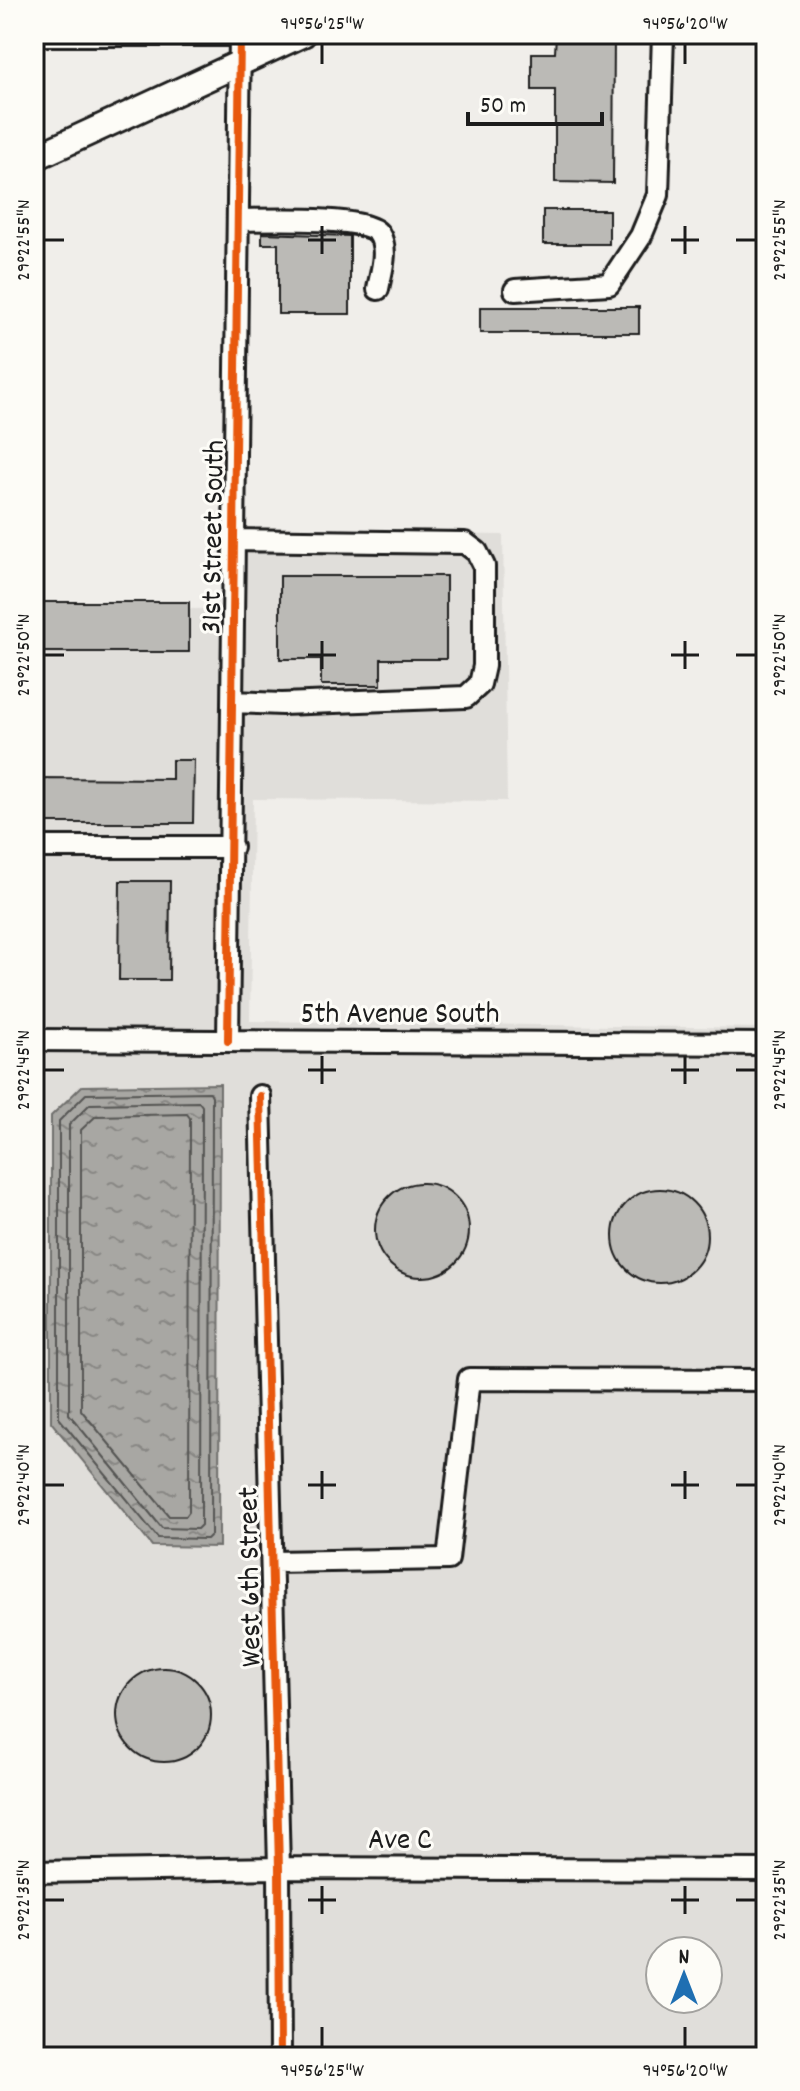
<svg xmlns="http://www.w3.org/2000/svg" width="800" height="2091" font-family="Dekko,sans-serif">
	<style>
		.built { fill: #e0deda; fill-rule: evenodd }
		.water { fill: url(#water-ripples); stroke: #706f6d; stroke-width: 2 }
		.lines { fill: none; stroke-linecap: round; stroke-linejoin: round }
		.shore { stroke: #545452; stroke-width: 2 }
		.building { fill: #bbbab6; stroke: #1c1c1c; stroke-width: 2 }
		.minor-casing { stroke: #1c1c1c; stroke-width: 26 }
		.major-casing { stroke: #1c1c1c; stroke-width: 30 }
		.minor { stroke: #fdfcf7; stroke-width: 20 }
		.major { stroke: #fdfcf7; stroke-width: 24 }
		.cycleway-casing { stroke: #fdfcf7; stroke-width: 13 }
		.cycleway { stroke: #e8590c; stroke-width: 8 }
		.ticks { fill: none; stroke: #1c1c1c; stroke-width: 3 }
		.labels { text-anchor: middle; stroke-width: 6; stroke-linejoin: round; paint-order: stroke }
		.street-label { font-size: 30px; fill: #1c1c1c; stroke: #fdfcf7 }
		.neatline { fill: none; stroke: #1c1c1c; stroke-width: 3 }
		.ticks-label { font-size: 20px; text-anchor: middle; fill: #1c1c1c }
	</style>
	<defs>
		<pattern id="water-ripples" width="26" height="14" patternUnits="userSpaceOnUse" patternTransform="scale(2)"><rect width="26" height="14" fill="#a8a7a3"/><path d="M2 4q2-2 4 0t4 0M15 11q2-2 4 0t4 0" fill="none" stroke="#888784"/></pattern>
	</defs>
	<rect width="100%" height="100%" fill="#f0eeea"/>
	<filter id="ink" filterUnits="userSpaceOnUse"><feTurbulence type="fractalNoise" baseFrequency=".0125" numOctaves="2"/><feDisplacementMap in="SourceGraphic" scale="16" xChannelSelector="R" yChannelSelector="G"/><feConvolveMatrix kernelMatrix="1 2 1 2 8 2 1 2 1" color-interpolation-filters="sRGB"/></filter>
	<g filter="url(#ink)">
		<!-- built -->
		<path class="built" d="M224,531L503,535L507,801L253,799L250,1021L766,1028V2057H34V608L223,609ZM660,1951H708V1999H660Z"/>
		<!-- water -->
		<path class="water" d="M220,1084L219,1547L152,1546L51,1422V1116L82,1086Z"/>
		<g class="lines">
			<!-- shore -->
			<path class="shore" d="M210,1092L212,1096L211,1535L207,1539L158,1538L59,1418V1121L86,1094Z
				M199,1102L202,1106L201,1525L197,1529L162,1528L69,1414V1125L90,1104Z
				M187,1114L190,1118L189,1512L186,1516H169L81,1410V1130L96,1116Z"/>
		</g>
		<!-- building -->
		<path class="building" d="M556,34H614L613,183L555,182V90H532V53H555Z
			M543,210H609V244H543Z
			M262,233L350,236V314H278V244H262Z
			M480,307H639V333H480Z
			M280,576H446V659H381V685H321V659H280Z
			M34,602H189V652H34Z
			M172,760H194L193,823H34V778L172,779Z
			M120,881H170L169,980H119Z
			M375 1230a47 47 0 1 1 94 0a47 47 0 1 1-94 0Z
			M613 1236a47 47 0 1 1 94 0a47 47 0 1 1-94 0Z
			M117 1715a47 47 0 1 1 94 0a47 47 0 1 1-94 0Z"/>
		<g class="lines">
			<!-- minor casing -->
			<g class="minor-casing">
				<path id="minor" d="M34,35H240
					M238,220C263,220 366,215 379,234C389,250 381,272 378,289
					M515,290L609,284L641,236L658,195L663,34
					M233,702L282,704L466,697L480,684L484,666V566L477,552L465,543L234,540
					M34,847H232
					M34,1040L766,1044
					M228,1041L240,34
					M260,1096L279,1868L280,2057
					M272,1562L448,1559L469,1379L766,1380
					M34,1872L279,1868L766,1870"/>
			</g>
			<!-- major casing -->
			<g class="major-casing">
				<path id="major" d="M34,158L303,34"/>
			</g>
			<!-- minor -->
			<use href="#minor" class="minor"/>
			<!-- major -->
			<use href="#major" class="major"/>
			<!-- cycleway casing -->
			<g class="cycleway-casing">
				<path id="cycleway" d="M228,1041L240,34
					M260,1096L279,1868L280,2057"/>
			</g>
			<!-- cycleway -->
			<use href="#cycleway" class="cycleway"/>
		</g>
	</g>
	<!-- ticks -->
	<path class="ticks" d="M322,44V64M685,44V64M322,226V254M685,226V254M44,240H64M308,240H336M671,240H699M736,240H756M322,641V669M685,641V669M44,655H64M308,655H336M671,655H699M736,655H756M322,1056V1084M685,1056V1084M44,1070H64M308,1070H336M671,1070H699M736,1070H756M322,1471V1499M685,1471V1499M44,1485H64M308,1485H336M671,1485H699M736,1485H756M322,1886V1914M685,1886V1914M44,1900H64M308,1900H336M671,1900H699M736,1900H756M322,2027V2047M685,2027V2047"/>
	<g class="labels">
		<!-- street labels -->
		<g class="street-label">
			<text transform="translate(211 537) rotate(-89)" y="10">31st Street South</text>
			<text x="400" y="1022">5th Avenue South</text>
			<text transform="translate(248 1577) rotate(-91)" y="10">West 6th Street</text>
			<text x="400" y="1848">Ave C</text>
		</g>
	</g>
	<!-- margin -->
	<rect width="800" height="2091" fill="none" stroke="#fdfcf7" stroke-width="88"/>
	<!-- north arrow -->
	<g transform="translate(684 1975)"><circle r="38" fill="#fdfcf7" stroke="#a3a29f" stroke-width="2"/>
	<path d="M0-6L14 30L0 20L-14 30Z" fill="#1f6fb2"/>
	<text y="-12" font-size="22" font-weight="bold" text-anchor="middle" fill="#1c1c1c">N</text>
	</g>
	<!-- scale -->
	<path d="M468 112v12h134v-12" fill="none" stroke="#1c1c1c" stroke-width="4"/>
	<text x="480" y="112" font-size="24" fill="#1c1c1c" stroke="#fdfcf7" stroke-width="6" paint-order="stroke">50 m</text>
	<rect x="44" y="44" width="712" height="2003" class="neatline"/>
	<g class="ticks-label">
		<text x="322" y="29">94°56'25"W</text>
		<text x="685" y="29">94°56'20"W</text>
		<text transform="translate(22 240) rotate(-90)" y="7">29°22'55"N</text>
		<text transform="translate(778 240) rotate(-90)" y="7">29°22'55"N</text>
		<text transform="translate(22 655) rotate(-90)" y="7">29°22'50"N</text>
		<text transform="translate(778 655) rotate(-90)" y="7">29°22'50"N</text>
		<text transform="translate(22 1070) rotate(-90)" y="7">29°22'45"N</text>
		<text transform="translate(778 1070) rotate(-90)" y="7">29°22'45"N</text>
		<text transform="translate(22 1485) rotate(-90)" y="7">29°22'40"N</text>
		<text transform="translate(778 1485) rotate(-90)" y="7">29°22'40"N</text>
		<text transform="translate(22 1900) rotate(-90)" y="7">29°22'35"N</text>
		<text transform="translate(778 1900) rotate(-90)" y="7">29°22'35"N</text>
		<text x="322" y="2076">94°56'25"W</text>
		<text x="685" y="2076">94°56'20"W</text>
	</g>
</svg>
